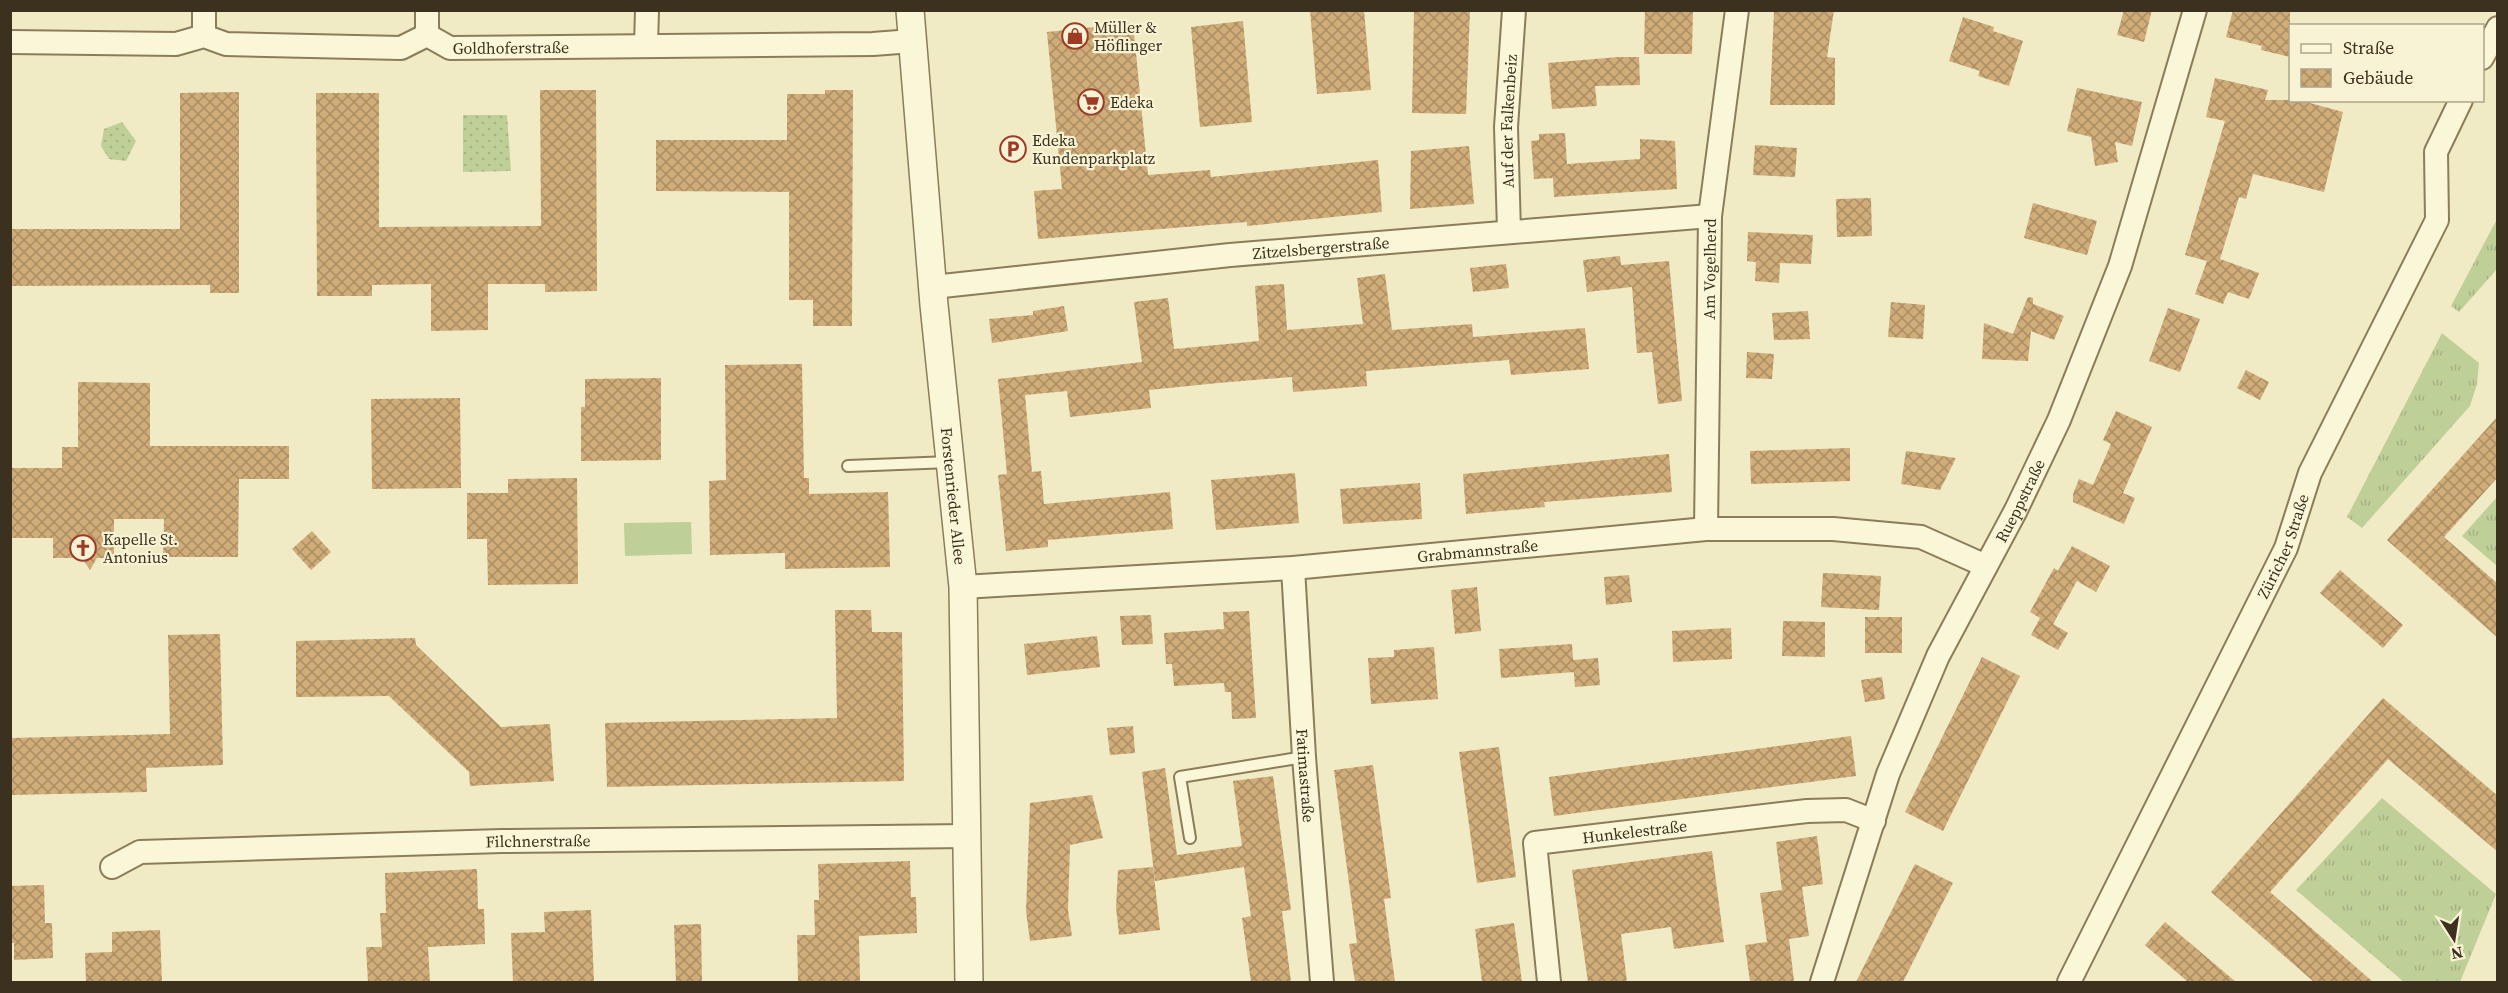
<svg xmlns="http://www.w3.org/2000/svg" width="2508" height="993" font-family="'Source Serif 4',serif">
	<style>
		.grass { fill: url(#grass-tufts) }
		.park { fill: url(#park-dots) }
		.pitch { fill: #bfcf98 }
		.building { fill: url(#building-cross-hatch) }
		.lines { fill: none; stroke-linecap: round; stroke-linejoin: round }
		.service-casing { stroke: #8c7d5a; stroke-width: 14 }
		.minor-casing { stroke: #8c7d5a; stroke-width: 26 }
		.tertiary-casing { stroke: #8c7d5a; stroke-width: 30 }
		.service { stroke: #faf6d8; stroke-width: 10 }
		.minor { stroke: #faf6d8; stroke-width: 22 }
		.tertiary { stroke: #faf6d8; stroke-width: 27 }
		.labels { text-anchor: middle; stroke-width: 4.5; stroke-linejoin: round; paint-order: stroke }
		.poi-label { font-size: 16px; fill: #3b311e; stroke: #f7f3d4; text-anchor: start }
		.street-label { font-size: 16px; fill: #3b311e; stroke: #f7f3d4 }
	</style>
	<defs>
		<pattern id="grass-tufts" width="24" height="20" patternUnits="userSpaceOnUse" patternTransform="scale(1.5)"><rect width="24" height="20" fill="#bfcf98"/><path d="M3 7l-1-3M5 7V3M7 7l1-3M15 17l-1-3M17 17v-4M19 17l1-3" fill="none" stroke="#a5b283"/></pattern>
		<pattern id="park-dots" width="8" height="8" patternUnits="userSpaceOnUse" patternTransform="scale(1.5)"><rect width="8" height="8" fill="#bfcf98"/><path d="M2 2h.1M6 6h.1" fill="none" stroke="#a5b283" stroke-width="1.8" stroke-linecap="round"/></pattern>
		<pattern id="building-cross-hatch" width="8" height="8" patternUnits="userSpaceOnUse" patternTransform="scale(1.5)"><rect width="8" height="8" fill="#d0ac79"/><path d="M0 0l8 8M0 8l8-8" fill="none" stroke="#aa8d63"/></pattern>
	</defs>
	<rect width="100%" height="100%" fill="#f0ebc4"/>
	<!-- grass -->
	<path class="grass" d="M2497,219V269L2459,312L2451,306Z
		M2442,333L2479,363L2477,384L2470,406L2362,528L2347,517Z
		M2497,497V566L2462,536Z
		M2382,798L2496,894L2460,982H2404L2296,890Z"/>
	<!-- park -->
	<path class="park" d="M463,115H507L511,171L463,172Z
		M122,122L136,141L126,161L109,159L101,146L104,129Z"/>
	<!-- pitch -->
	<path class="pitch" d="M691,522L692,554L625,556L624,523Z"/>
	<!-- building -->
	<path class="building" d="M1310,10H1364L1371,90L1317,94Z
		M1414,10H1470L1466,114L1412,113Z
		M1645,10L1693,11L1692,54H1644Z
		M1774,10H1834L1827,57L1835,58V105H1770Z
		M2124,10H2152L2144,42L2117,35Z
		M2233,10H2290V57L2261,50L2262,46L2226,37Z
		M1963,17L1994,27L1993,31L2023,41L2009,86L1978,76L1980,71L1949,61Z
		M1243,21L1252,122L1200,127L1191,27Z
		M1133,23L1148,175L1210,170L1211,177L1378,160L1382,212L1247,226V222L1038,239L1034,191L1062,189L1047,32Z
		M1618,57H1639L1640,85L1595,86L1597,106L1552,109L1548,63Z
		M2215,78L2268,90L2265,100H2299L2343,112L2324,192L2253,174L2246,199L2239,197L2220,259L2259,273L2249,299L2228,292L2223,304L2195,294L2207,261L2185,255L2225,121L2206,117Z
		M2077,88L2142,102L2132,146L2115,142L2118,162L2095,166L2091,137L2067,131Z
		M540,90H596L597,291L545,292V284H488V330L431,331V284L372,285V296H317L316,93H379V227L541,226Z
		M825,90H853L852,326H813V300H789V192L656,191V140H787V94H825Z
		M239,92V293H210V285L10,286V229H180V93Z
		M1565,133L1567,164L1640,159V139L1675,141L1677,189L1554,197L1553,178L1534,179L1531,141L1539,140V134Z
		M1755,145L1797,148L1795,177L1753,175Z
		M1469,146L1474,204L1410,209L1411,151Z
		M1871,198L1872,236L1837,237L1836,199Z
		M2033,203L2097,221L2087,255L2024,238Z
		M1748,232L1813,235L1811,264L1780,263L1779,283L1755,281L1756,262L1747,261Z
		M1620,256L1621,265L1669,261L1682,401L1658,404L1652,352L1637,353L1632,287L1587,292L1583,260Z
		M1506,264L1509,288L1473,292L1470,268Z
		M1385,274L1392,330L1472,324L1473,337L1585,328L1589,369L1511,375L1509,360L1366,371L1367,386L1293,392L1292,377L1218,383L1149,390L1151,408L1070,417L1067,391L1025,395L1032,472L1041,471L1044,504L1170,492L1173,529L1048,540V547L1006,551L998,475L1007,474L998,379L1142,362L1134,302L1168,298L1174,349L1259,341L1255,286L1284,284L1287,330L1363,324L1357,278Z
		M2028,297L2033,298V304L2064,316L2054,340L2031,331L2028,361L1982,359L1984,323L2013,334Z
		M1891,302L1925,305L1923,339L1888,337Z
		M1064,306L1068,331L992,343L989,319L1033,315V311Z
		M2168,308L2200,319L2180,372L2149,361Z
		M1808,311L1810,339L1774,340L1772,313Z
		M1747,352L1774,354L1772,379L1746,378Z
		M802,364L804,478H809V494L888,492L890,567L785,569V553L710,555L709,481L726,480L725,365Z
		M2246,370L2269,382L2260,400L2237,388Z
		M661,378V460L581,461V407H585V379Z
		M78,382L150,383V446H289V479H239L238,557H163L164,519H114V558H97L90,570L82,558H53V538H10V468H62V447H78Z
		M460,398L461,488L372,489L371,399Z
		M2116,411L2152,427L2123,493L2135,498L2124,524L2073,502V494L2079,479L2093,485L2111,444L2103,440Z
		M2498,416V477L2444,537L2498,584V638L2387,540Z
		M1850,448V481L1751,484L1750,451Z
		M1906,451L1956,458L1940,490L1901,484Z
		M1669,454L1672,492L1544,502L1545,507L1466,514L1463,474Z
		M1295,473L1299,523L1216,530L1211,480Z
		M577,478L578,584L488,585L487,539H467V493H508V479Z
		M1420,483L1422,519L1343,524L1340,489Z
		M312,531L331,552L311,570L292,549Z
		M2072,546L2110,566L2096,592L2077,581L2053,624L2068,633L2058,650L2031,635L2040,618L2030,612L2054,568L2058,571Z
		M2340,570L2403,625L2383,648L2320,593Z
		M1823,573L1881,576L1879,610L1821,607Z
		M1629,575L1632,602L1606,605L1604,577Z
		M1477,587L1481,631L1455,634L1451,590Z
		M835,610H871L872,632H902L904,781L607,787L605,723L837,718Z
		M1249,611L1256,718L1232,719L1231,692H1225L1224,683L1174,686L1172,664H1166L1164,633L1224,629L1223,612Z
		M1151,615L1153,644L1122,645L1120,616Z
		M1865,617H1902V653H1865Z
		M1783,621L1825,622V657L1782,656Z
		M1731,628L1732,659L1673,662L1672,631Z
		M220,634L223,765L146,768L147,792L11,795L10,738L170,734L168,635Z
		M1097,636L1100,667L1027,675L1024,644Z
		M415,638L416,645L501,727L550,724L554,781L470,786L469,772L389,696L296,697V641Z
		M1572,644L1574,672L1501,678L1499,649Z
		M1434,647L1438,699L1371,704L1368,658L1394,657V650Z
		M1982,657L2020,676L1943,831L1905,812Z
		M1598,658L1600,685L1575,687L1573,660Z
		M1882,677L1885,699L1865,702L1861,680Z
		M2383,698L2498,796V852L2388,759L2270,892L2373,982H2314L2211,892Z
		M1133,726L1135,753L1110,755L1107,728Z
		M1851,736L1856,776L1554,816L1549,777Z
		M1499,747L1516,877L1477,883L1459,752Z
		M1373,765L1391,898L1384,899L1395,982H1355L1349,944L1357,943L1334,770Z
		M1165,768L1177,855L1242,846L1233,781L1273,776L1291,910L1282,911L1291,982H1251L1242,918L1251,916L1244,867L1155,881L1142,772Z
		M1092,795L1103,838L1070,845L1068,910L1072,936L1030,941L1026,911L1030,803Z
		M1817,836L1823,884L1802,887L1809,936L1789,939L1794,981L1750,982L1745,945L1767,942L1760,893L1782,890L1776,842Z
		M1712,851L1724,942L1674,949L1671,927L1621,934L1627,982H1588L1572,870Z
		M910,861L911,897H916L917,933L859,936L860,982H798L797,935H815L814,900H819L818,864Z
		M1915,864L1953,883L1942,904L1903,982H1856Z
		M1153,867L1160,930L1119,935L1116,907L1118,870Z
		M477,869L478,909H484L485,944L428,947L430,982H368L366,947H382L380,913H386L385,873Z
		M44,885L45,923H52L53,958L14,960V943H10V886Z
		M591,910L594,982H513L511,933L545,932L544,912Z
		M2165,922L2236,982H2188L2145,945Z
		M1514,923L1522,982H1482L1475,929Z
		M701,924L702,982H676L674,925Z
		M160,930L162,982H86L85,953L112,952V932Z"/>
	<g class="lines">
		<!-- service casing -->
		<g class="service-casing">
			<path id="service" d="M848,466L950,462
				M1190,838L1180,777L1304,757"/>
		</g>
		<!-- minor casing -->
		<g class="minor-casing">
			<g id="minor">
				<path d="M204,10V36"/>
				<path d="M427,35V10"/>
				<path id="s1" d="M10,42L176,44L204,36L226,44L401,48L427,35L450,48L873,44L912,41"/>
				<path d="M646,45L647,10"/>
				<path d="M2482,58L2498,28"/>
				<path id="s2" d="M1509,231L1506,127L1514,10"/>
				<path id="s3" d="M933,287L1230,255L1710,216"/>
				<path id="s4" d="M1706,529L1710,216L1737,10"/>
				<path id="s5" d="M1293,568L1304,757L1322,982"/>
				<path id="s6" d="M963,587L1293,568L1706,529H1833L1921,537L1986,566"/>
				<path id="s7" d="M112,867L140,852L502,841L968,836"/>
				<path id="s8" d="M1549,982L1535,843L1807,811L1846,810L1874,821"/>
				<path id="s9" d="M1822,982L1888,774L1938,656L2016,510L2059,420L2120,266L2195,10"/>
				<path id="s10" d="M2069,982L2286,548L2310,473L2437,220L2436,152L2461,100"/>
			</g>
		</g>
		<!-- tertiary casing -->
		<g class="tertiary-casing">
			<g id="tertiary">
				<path id="s11" d="M910,10L934,305L963,587L969,982"/>
			</g>
		</g>
		<!-- service -->
		<use href="#service" class="service"/>
		<!-- minor -->
		<use href="#minor" class="minor"/>
		<!-- tertiary -->
		<use href="#tertiary" class="tertiary"/>
	</g>
	<!-- icons -->
	<defs>
		<g id="shop-ring" transform="scale(1.35)"><circle r="9.5" fill="#f7f3d4" stroke="#9e3b27" stroke-width="1.5"/><path d="M-5-2.5h2.3a2.7 3.5 0 0 1 5.4 0H5L5.5 6h-11ZM-1.5-2.5h3a1.5 2.3 0 0 0-3 0Z" fill="#9e3b27"/></g>
		<g id="supermarket-ring" transform="scale(1.35)"><circle r="9.5" fill="#f7f3d4" stroke="#9e3b27" stroke-width="1.5"/><path d="M-6-5.5h2.5l.6 2H6L4.5 2H-2.5L-4.4-4H-6ZM-1.5 3.2a1.3 1.3 0 1 0 .1 0ZM3 3.2a1.3 1.3 0 1 0 .1 0Z" fill="#9e3b27"/></g>
		<g id="parking-ring" transform="scale(1.35)"><circle r="9.5" fill="#f7f3d4" stroke="#9e3b27" stroke-width="1.5"/><path d="M-3.5-5.5H1a3.5 3.5 0 0 1 0 7H-1V5.5H-3.5ZM-1-3.4V-.6H.8a1.4 1.4 0 0 0 0-2.8Z" fill="#9e3b27"/></g>
		<g id="church-ring" transform="scale(1.35)"><circle r="9.5" fill="#f7f3d4" stroke="#9e3b27" stroke-width="1.5"/><path d="M-1.2-6h2.4v3.5h3.3v2.4h-3.3V6h-2.4V-.1h-3.3v-2.4h3.3Z" fill="#9e3b27"/></g>
	</defs>
	<g fill-rule="evenodd">
		<use href="#shop-ring" x="1075" y="36"/>
		<use href="#supermarket-ring" x="1091" y="102"/>
		<use href="#parking-ring" x="1013" y="149"/>
		<use href="#church-ring" x="83" y="548"/>
	</g>
	<g class="labels">
		<!-- poi labels -->
		<g class="poi-label">
			<text x="1094" y="33">Müller &amp;<tspan x="1094" dy="18">Höflinger</tspan></text>
			<text x="1110" y="108">Edeka</text>
			<text x="1032" y="146">Edeka<tspan x="1032" dy="18">Kundenparkplatz</tspan></text>
			<text x="103" y="545">Kapelle St.<tspan x="103" dy="18">Antonius</tspan></text>
		</g>
		<!-- street labels -->
		<g class="street-label">
			<text dy="6" stroke="none"><textPath href="#s1" startOffset="510">Goldhoferstraße</textPath></text>
			<text dy="6" stroke="none"><textPath href="#s2" startOffset="110">Auf der Falkenbeiz</textPath></text>
			<text dy="6" stroke="none"><textPath href="#s3" startOffset="390">Zitzelsbergerstraße</textPath></text>
			<text dy="6" stroke="none"><textPath href="#s4" startOffset="260">Am Vogelherd</textPath></text>
			<text dy="6" stroke="none"><textPath href="#s11" startOffset="488">Forstenrieder Allee</textPath></text>
			<text dy="6" stroke="none"><textPath href="#s9" startOffset="522">Rueppstraße</textPath></text>
			<text dy="6" stroke="none"><textPath href="#s10" startOffset="486">Züricher Straße</textPath></text>
			<text dy="6" stroke="none"><textPath href="#s6" startOffset="516">Grabmannstraße</textPath></text>
			<text dy="6" stroke="none"><textPath href="#s5" startOffset="208">Fatimastraße</textPath></text>
			<text dy="6" stroke="none"><textPath href="#s8" startOffset="240">Hunkelestraße</textPath></text>
			<text dy="6" stroke="none"><textPath href="#s7" startOffset="430">Filchnerstraße</textPath></text>
		</g>
	</g>
	<!-- border -->
	<rect width="2508" height="993" fill="none" stroke="#3b311e" stroke-width="24"/>
	<!-- legend -->
	<rect x="2289" y="24" width="195" height="78" fill="#f7f3d4" stroke="#aca58b" stroke-width="1.5"/>
	<rect x="2301" y="44" width="30" height="9" fill="#faf6d8" stroke="#aca58b" stroke-width="1.5"/>
	<text x="2343" y="54" font-size="18" fill="#3b311e">Straße</text>
	<rect x="2301" y="69" width="30" height="18" fill="url(#building-cross-hatch)" stroke="#aca58b" stroke-width="1.5"/>
	<text x="2343" y="84" font-size="18" fill="#3b311e">Gebäude</text>
	<!-- north arrow -->
	<g transform="translate(2454 939) rotate(168)" stroke="#f7f3d4" stroke-width="4.5" paint-order="stroke">
	<path d="M0-4.5L10 22L0 15L-10 22Z" fill="#3b311e"/>
	<text y="-9" font-size="16" font-weight="bold" text-anchor="middle" fill="#3b311e">N</text>
	</g>
</svg>
